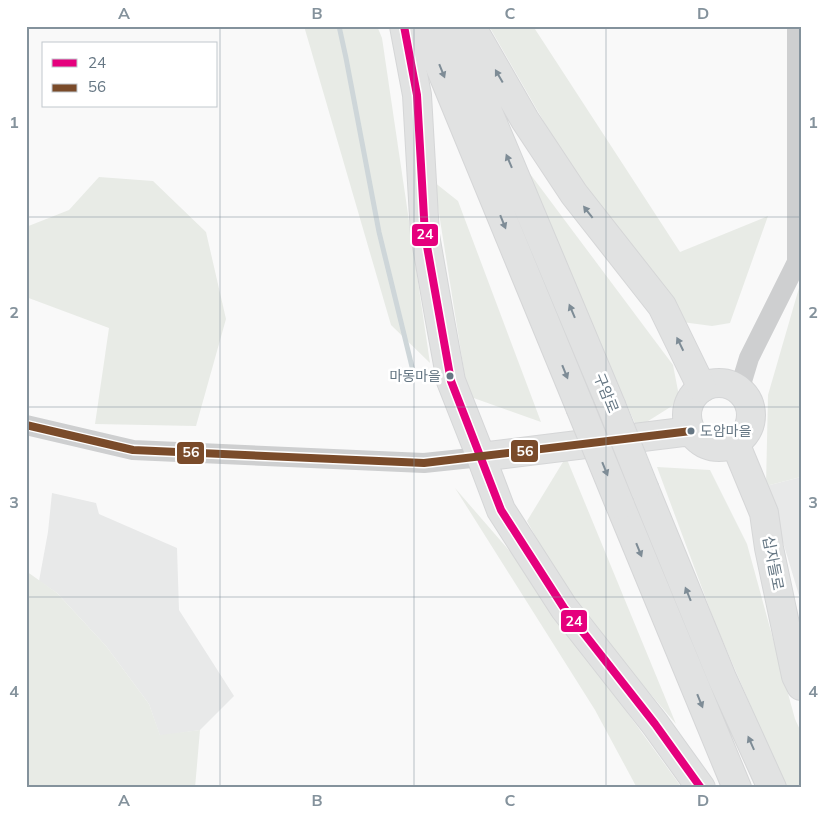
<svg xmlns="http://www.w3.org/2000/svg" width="827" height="814" font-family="Mulish,'Noto Sans KR',sans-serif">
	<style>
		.built { fill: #e8e9e9 }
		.green { fill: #e8ebe6 }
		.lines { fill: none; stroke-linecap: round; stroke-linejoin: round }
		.stream { stroke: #ced6d9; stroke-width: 5 }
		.secondary-casing { stroke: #d5d6d7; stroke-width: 30 }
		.primary-casing { stroke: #d5d6d7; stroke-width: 30 }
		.street { stroke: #cecfd0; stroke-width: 20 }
		.secondary { stroke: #e1e2e2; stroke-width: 28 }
		.primary { stroke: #e1e2e2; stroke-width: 28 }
		.primary-bridge-casing { stroke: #d5d6d7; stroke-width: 30; stroke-linecap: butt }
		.primary-bridge { stroke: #e1e2e2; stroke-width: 28 }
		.bus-1-casing { stroke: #fff; stroke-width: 11 }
		.bus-2-casing { stroke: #fff; stroke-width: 11 }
		.bus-1 { stroke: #e5007d; stroke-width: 8 }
		.bus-2 { stroke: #7a4b2a; stroke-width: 8 }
		.oneway { fill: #7e8c96 }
		.grid { fill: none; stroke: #84929c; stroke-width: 1; stroke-opacity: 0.55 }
		.bus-dot { fill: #657683; stroke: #fff; stroke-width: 2 }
		.labels { text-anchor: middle; stroke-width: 5; stroke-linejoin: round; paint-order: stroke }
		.bus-label { font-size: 14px; fill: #657683; stroke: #fff; text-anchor: end }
		.street-label { font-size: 15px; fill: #657683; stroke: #fff }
		.line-badge { stroke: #fff; stroke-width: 2 }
		.badge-label { font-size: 14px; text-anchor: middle; font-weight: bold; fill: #fff }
		.neatline { fill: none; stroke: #84929c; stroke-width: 2 }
		.grid-label { font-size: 16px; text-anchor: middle; font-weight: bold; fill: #84929c }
	</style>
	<rect width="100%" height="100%" fill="#f9f9f9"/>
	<!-- built -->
	<path class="built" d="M801,477V602L766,486Z
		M52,493L96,503L99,514L177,548L179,610L234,696L200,730L160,736L149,704L106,646L57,593L39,581L48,532Z"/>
	<!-- green -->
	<path class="green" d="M304,26H377L382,38L430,363L391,325Z
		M489,26H533L680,252L768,216L730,323L712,326L682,322L575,176Z
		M519,159L673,365L680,401L637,428Z
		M99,177L153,181L206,232L226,319L196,426L95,424L109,328L26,297V227L69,210Z
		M434,182L458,201L541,422L468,396Z
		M801,281V477L766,486L768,395Z
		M566,457L676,724L569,598L527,521Z
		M657,467L710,470L747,544L795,719L801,732V788H786L715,623Z
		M455,488L513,555L682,788H637L595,710Z
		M26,571L57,593L106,646L149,704L160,735L200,730L195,788H26Z"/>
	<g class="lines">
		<!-- stream -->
		<path class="stream" d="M339,26L346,58L379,232L414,375"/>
		<!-- secondary casing -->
		<g class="secondary-casing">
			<path id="secondary" d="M404,26L417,95L425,235L439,315L451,381L481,457L691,431
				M687 415a32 32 0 1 1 64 0a32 32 0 1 1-64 0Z
				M735,443L764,513L769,548L796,676L801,686"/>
		</g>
		<!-- primary casing -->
		<g class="primary-casing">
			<path id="primary" d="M423,26L580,407
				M452,26L611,405
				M471,26L525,120L574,194L662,306L702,388
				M481,457L501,510L564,608L655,724L701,788
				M645,490L722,678L772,788
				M620,505L737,788"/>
		</g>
		<!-- street -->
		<path class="street" d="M739,391L749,358L797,262V26
			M26,425L133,450L424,463L481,457"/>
		<!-- secondary -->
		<use href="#secondary" class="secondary"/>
		<!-- primary -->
		<use href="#primary" class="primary"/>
		<!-- primary-bridge casing -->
		<g class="primary-bridge-casing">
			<path id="primary-bridge" d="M611,405L645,490
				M580,407L620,505"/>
		</g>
		<!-- primary-bridge -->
		<use href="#primary-bridge" class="primary-bridge"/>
		<!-- bus-1 casing -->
		<g class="bus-1-casing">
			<path id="bus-1" d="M404,26L417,95L425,235L451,381L501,510L564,608L655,724L701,788"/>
		</g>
		<!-- bus-2 casing -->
		<g class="bus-2-casing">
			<path id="bus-2" d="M26,425L133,450L424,463L691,431"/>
		</g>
		<!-- bus-1 -->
		<use href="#bus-1" class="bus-1"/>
		<!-- bus-2 -->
		<use href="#bus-2" class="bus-2"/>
	</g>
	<!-- one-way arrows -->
	<defs><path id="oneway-solid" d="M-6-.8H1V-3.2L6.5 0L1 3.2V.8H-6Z" transform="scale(1.25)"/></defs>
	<g class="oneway">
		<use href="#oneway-solid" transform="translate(442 71) rotate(68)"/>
		<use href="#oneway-solid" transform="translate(499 76) rotate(-120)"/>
		<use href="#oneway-solid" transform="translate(509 161) rotate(-113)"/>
		<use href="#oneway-solid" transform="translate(588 212) rotate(-128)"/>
		<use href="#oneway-solid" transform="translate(503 222) rotate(68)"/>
		<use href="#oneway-solid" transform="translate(572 311) rotate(-113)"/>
		<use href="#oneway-solid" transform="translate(680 344) rotate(-116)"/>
		<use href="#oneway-solid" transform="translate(565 372) rotate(68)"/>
		<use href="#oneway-solid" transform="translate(605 469) rotate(68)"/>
		<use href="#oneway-solid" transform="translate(639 550) rotate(68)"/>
		<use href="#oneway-solid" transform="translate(688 594) rotate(-112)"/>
		<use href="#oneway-solid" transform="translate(700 701) rotate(68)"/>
		<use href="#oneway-solid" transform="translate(751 743) rotate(-114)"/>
	</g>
	<!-- grid -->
	<path class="grid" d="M220,26V788M414,26V788M606,26V788M26,217H801M26,407H801M26,597H801"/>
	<!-- markers -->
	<g class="bus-dot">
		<circle cx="450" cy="376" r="4.5"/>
		<circle cx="691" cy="431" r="4.5"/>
	</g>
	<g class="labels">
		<!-- bus labels -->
		<g class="bus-label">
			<text x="441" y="381">마동마을</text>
			<text x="700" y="436" text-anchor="start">도암마을</text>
		</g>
		<!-- street labels -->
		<g class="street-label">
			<text transform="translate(606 393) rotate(68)" y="5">구암로</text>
			<text transform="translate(773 563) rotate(79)" y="5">십자들로</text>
		</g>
	</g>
	<g class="line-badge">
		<rect x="411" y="223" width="28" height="24" rx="5" fill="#e5007d"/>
		<rect x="510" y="439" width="29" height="24" rx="5" fill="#7a4b2a"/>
		<rect x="176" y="441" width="29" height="24" rx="5" fill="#7a4b2a"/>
		<rect x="560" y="609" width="28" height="24" rx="5" fill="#e5007d"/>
	</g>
	<g class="badge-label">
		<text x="425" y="239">24</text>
		<text x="525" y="456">56</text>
		<text x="191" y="457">56</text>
		<text x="574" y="626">24</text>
	</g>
	<!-- border -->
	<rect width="827" height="814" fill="none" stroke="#ffffff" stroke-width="55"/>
	<!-- legend -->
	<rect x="42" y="42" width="175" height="65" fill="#ffffff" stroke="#c1c8cd"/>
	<rect x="52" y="59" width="25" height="8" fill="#e5007d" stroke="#c1c8cd"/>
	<text x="88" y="68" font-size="15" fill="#657683">24</text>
	<rect x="52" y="84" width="25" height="8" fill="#7a4b2a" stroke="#c1c8cd"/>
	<text x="88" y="92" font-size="15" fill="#657683">56</text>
	<rect x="28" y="28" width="772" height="758" class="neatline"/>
	<g class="grid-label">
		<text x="124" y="19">A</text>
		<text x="317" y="19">B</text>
		<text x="510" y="19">C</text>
		<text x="703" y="19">D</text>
		<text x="14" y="128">1</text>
		<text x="813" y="128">1</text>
		<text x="14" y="318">2</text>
		<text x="813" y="318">2</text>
		<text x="14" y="508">3</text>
		<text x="813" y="508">3</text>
		<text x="14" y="697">4</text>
		<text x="813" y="697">4</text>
		<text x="124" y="806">A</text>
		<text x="317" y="806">B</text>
		<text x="510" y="806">C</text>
		<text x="703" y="806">D</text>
	</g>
</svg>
